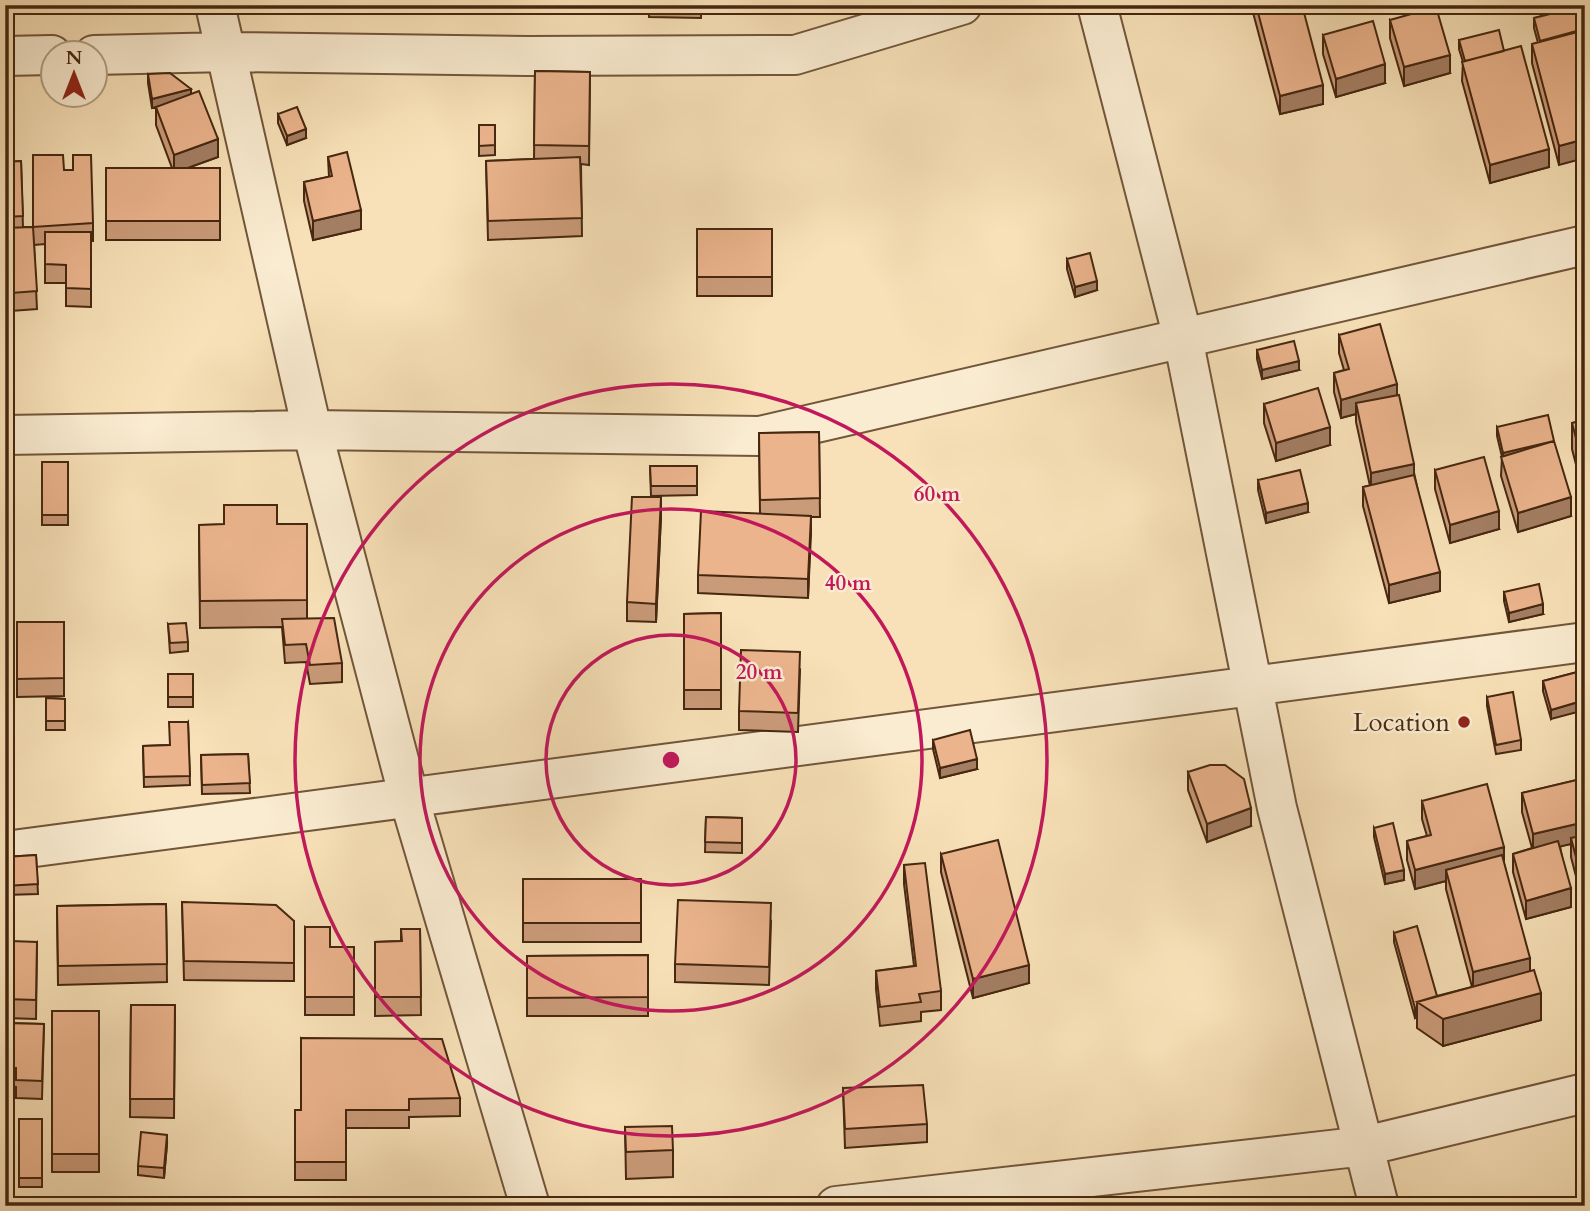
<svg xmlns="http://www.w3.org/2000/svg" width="1590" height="1211" font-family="Cardo,serif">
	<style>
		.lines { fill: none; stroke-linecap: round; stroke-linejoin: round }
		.minor-casing { stroke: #72563a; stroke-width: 42 }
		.minor { stroke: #faecd1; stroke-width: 38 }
		.wall { fill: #ca9b79; stroke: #462710; stroke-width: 2 }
		.shaded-wall { fill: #a47e63; stroke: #462710; stroke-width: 2 }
		.building { fill: #ebb48d; stroke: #462710; stroke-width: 2 }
		.ring { fill: none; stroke: #c2185b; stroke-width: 3.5 }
		.poi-dot { fill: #8f2418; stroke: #faecd1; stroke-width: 2.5 }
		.labels { text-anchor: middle; stroke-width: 5; stroke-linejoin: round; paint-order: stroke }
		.poi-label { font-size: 26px; fill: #462710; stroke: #faecd1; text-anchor: end }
		.centre { fill: #c2185b; stroke: #faecd1; stroke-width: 3.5 }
		.ring-label { font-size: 21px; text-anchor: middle; font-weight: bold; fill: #c2185b; stroke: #faecd1; stroke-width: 5; stroke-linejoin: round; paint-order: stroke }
	</style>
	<rect width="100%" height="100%" fill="#f8e1b8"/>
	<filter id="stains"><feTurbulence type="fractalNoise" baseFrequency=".00286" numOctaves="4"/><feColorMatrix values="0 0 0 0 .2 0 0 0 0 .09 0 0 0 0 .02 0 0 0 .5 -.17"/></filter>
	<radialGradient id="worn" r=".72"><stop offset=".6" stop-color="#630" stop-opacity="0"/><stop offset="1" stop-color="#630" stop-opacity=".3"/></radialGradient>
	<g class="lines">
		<!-- minor casing -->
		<g class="minor-casing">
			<path id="minor" d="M215,5L312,430L409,798L530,1206
				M1097,5L1183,338L1277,808L1379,1206
				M94,55L228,52L528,56L795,55L962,5
				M5,56L52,55
				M5,435L312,430L760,436L1585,245
				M5,851L1585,642
				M836,1206L1365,1146L1585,1093"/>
		</g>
		<!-- minor -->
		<use href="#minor" class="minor"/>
	</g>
	<!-- wall -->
	<path class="wall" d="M6,5H35V11H6Z
		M75,5H142V11H75Z
		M439,5H468V13L439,14Z
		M476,5H522V10L476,11Z
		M649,5H701V18L649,17Z
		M1251,5H1302L1323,104L1280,114Z
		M1578,7L1559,165L1532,63V44L1538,43L1534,28V18Z
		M1390,20L1450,73L1404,86L1390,38Z
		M1323,35L1385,83L1336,97L1323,54Z
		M1459,40L1504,51L1549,167L1490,183L1462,81L1463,62L1459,49Z
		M535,71L590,72L589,165L581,164L582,236L488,240L486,161L534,159Z
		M148,74L191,94L218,157L187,168H220V240H106V168H172L156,125V108H152L148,83Z
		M278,114L306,138L287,145L278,123Z
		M479,125H495V155L479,156Z
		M328,157L361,229L313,240L304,201V182L329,177Z
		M21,161L23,227H33L64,170L93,223V241H91V307L66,306V283H45V244L34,245L37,309L11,311L9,292L5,293V162Z
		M697,229H772V296H697Z
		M1067,259L1097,290L1075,297L1067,269Z
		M1339,335L1397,395L1440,591L1389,603L1363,506V487L1370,486L1356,422V414L1341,418L1334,392V373L1344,370L1339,353Z
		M1257,350L1299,370L1262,379L1257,359Z
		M1264,404L1330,445L1276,461L1264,423Z
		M1585,420V499L1572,449V423Z
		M1497,427L1571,516L1518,532L1501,476L1502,457L1497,436Z
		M819,432L820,517H811L808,598L698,593V575L760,513L759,433Z
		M42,462H68V525H42Z
		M650,466H697V495L651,496Z
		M1435,470L1499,529L1450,543L1435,489Z
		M1258,480L1308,512L1266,523L1258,490Z
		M661,516L656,622L627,621V602Z
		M307,524V619L342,663V682L310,684L306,662L285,663L282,627L200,628L199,525Z
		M1504,592L1543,614L1509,622L1504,601Z
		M721,613V709H684V614Z
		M17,622H64V696L17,697Z
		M168,624L188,642V651L170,653Z
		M800,670L798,732L739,730V711Z
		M1585,670L1551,719L1543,691V681Z
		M168,674H193V707H168Z
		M1487,697L1521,740V750L1496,754L1487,706Z
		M46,698L65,699V730H46Z
		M188,722L190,785L144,787L143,746L170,745Z
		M933,740L977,769L940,778L933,749Z
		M248,754L250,793L202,794L201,755Z
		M1188,772L1251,826L1207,842L1188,790Z
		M1585,778V911L1571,857V844L1560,846L1571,907L1526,919L1513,872V854L1532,848L1522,812V793Z
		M1422,801L1504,863L1541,1020L1443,1046L1417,1028V1017L1415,1018L1394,942V933L1437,996L1472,987L1446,889V881L1415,889L1407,860V841L1427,836L1422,819Z
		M706,817L742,818V853L705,852Z
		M1374,828L1404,880L1385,884L1374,837Z
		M941,854L1029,983L973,998L941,872Z
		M36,855L38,894L5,895V857Z
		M904,865L941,991V1010L921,1012V1021L880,1026L876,989V971L914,966L904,884Z
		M523,879H641V942H523Z
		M182,902L294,921V981L184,980Z
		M166,904L167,982L58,985L57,906Z
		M771,921L769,985L675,982V964Z
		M305,927L330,947H354V1015H305Z
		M401,929H420L421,1015L375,1016V942L401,941Z
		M37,942L36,1019L5,1018V957H11Z
		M648,955V1016H527V956Z
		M131,1005H175L174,1118L130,1117Z
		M52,1011H99V1172H52Z
		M5,1023L44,1024L42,1099L16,1098V1087L5,1086Z
		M301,1038L460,1098V1116L409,1117V1128H346V1180H295V1110H301Z
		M843,1088L927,1124V1142L845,1148Z
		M19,1119H42V1187H19Z
		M625,1127L673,1150V1177L626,1179Z
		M167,1144L164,1178L138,1175V1166Z"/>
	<!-- shaded-wall -->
	<path class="shaded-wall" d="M1584,29V38L1540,50V41Z
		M1450,55V73L1404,86V67Z
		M1385,64V83L1336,97V79Z
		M1323,85V104L1280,114V96Z
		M191,89V99L152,108V99Z
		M306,129V138L287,145V136Z
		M218,139V157L174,173V155Z
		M1585,139V158L1559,165V146Z
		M1549,149V167L1490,183V165Z
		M361,210V229L313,240V221Z
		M1097,281V290L1075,297V287Z
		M1299,361V370L1262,379V370Z
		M1397,384V402L1356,403V414L1341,418V400Z
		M1330,427V445L1276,461V443Z
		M1554,441L1503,462V453Z
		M1414,464V483L1371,492V473Z
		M661,497V516L656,622V604Z
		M1571,497V516L1518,532V513Z
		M1308,503V512L1266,523V513Z
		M1499,511V529L1450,543V525Z
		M811,516V534L808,598V579Z
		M1440,572V591L1389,603V585Z
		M1543,604V614L1509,622V613Z
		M1585,700V710L1551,719V710Z
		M977,759V769L940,778V768Z
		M1251,808V826L1207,842V824Z
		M1585,822V841L1571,838V844L1533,853V834Z
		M1504,847V865L1446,870V881L1415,889V870Z
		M1404,870V880L1385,884V874Z
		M1571,888V907L1526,919V901Z
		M1530,958V976L1473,991V972Z
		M1029,965V983L973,998V979Z
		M1541,993V1020L1443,1046V1019Z
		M1415,1008H1417V1017L1415,1018Z
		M167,1135V1144L164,1178V1168Z"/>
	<!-- building -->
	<path class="building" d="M1256,5H1302L1323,85L1280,96Z
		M1436,7L1450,55L1404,67L1390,20Z
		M1578,7L1584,29L1540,41L1534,18Z
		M1373,21L1385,64L1336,79L1323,35Z
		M1499,30L1504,51L1465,61L1459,40Z
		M1585,30V139L1559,146L1532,44Z
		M1521,46L1549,149L1490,165L1462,62Z
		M535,71L590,72L589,146L534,145Z
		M170,73L191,89L152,99L148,74Z
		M199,91L218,139L174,155L156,107Z
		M297,107L306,129L287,136L278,114Z
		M479,125H495V145L479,146Z
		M347,152L361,210L313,221L304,182L332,176L328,157Z
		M33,155H63L64,170H73V155H91L93,223L33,227Z
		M580,157L582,218L488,221L486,161Z
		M21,161L23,216L5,217V162Z
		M106,168H220V221H106Z
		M33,227L37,291L11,293L9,274H5V228Z
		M697,229H772V277H697Z
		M45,232H91V289L66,288V265L45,264Z
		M1090,253L1097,281L1075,287L1067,259Z
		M1380,324L1397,384L1341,400L1334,373L1349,369L1339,335Z
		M1294,341L1299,361L1262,370L1257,350Z
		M1318,388L1330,427L1276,443L1264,404Z
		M1399,395L1414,464L1371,473L1356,403Z
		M1548,415L1554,441L1503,453L1497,427Z
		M1585,420V472L1572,423Z
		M819,432L820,498L760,500L759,433Z
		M1554,441L1571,497L1518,513L1501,457Z
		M1484,457L1499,511L1450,525L1435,470Z
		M42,462H68V515H42Z
		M650,466H697V486H651Z
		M1300,470L1308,503L1266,513L1258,480Z
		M1414,475L1440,572L1389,585L1363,487Z
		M632,497H661L656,604L627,602Z
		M224,505H277V524H307V600L200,601L199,525L224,524Z
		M701,511L811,516L808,579L698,575Z
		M1539,584L1543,604L1509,613L1504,592Z
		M721,613V690H684V614Z
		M334,618L342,663L310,665L306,644L285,645L282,619Z
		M17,622H64V678L17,679Z
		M186,623L188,642L170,643L168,624Z
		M741,650L800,652L798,713L739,711Z
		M1585,670V700L1551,710L1543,681Z
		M168,674H193V697H168Z
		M1513,692L1521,740L1496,745L1487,697Z
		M46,698L65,699V721H46Z
		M169,722H188L190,776L144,777L143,746L170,745Z
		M970,730L977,759L940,768L933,740Z
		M248,754L250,783L202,785L201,755Z
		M1210,765H1225L1244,779L1251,808L1207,824L1188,772Z
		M1585,778V822L1533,834L1522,793Z
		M1487,784L1504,847L1415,870L1407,841L1431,835L1422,801Z
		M706,817L742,818V843L705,842Z
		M1393,823L1404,870L1385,874L1374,828Z
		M1585,835V892L1571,838Z
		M998,840L1029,965L973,979L941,854Z
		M1558,841L1571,888L1526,901L1513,854Z
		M36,855L38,884L5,886V857Z
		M1502,855L1530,958L1473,972L1446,870Z
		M925,863L941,991L919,994L921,1002L880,1007L876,971L916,966L904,865Z
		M523,879H641V923H523Z
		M678,900L771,903L769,967L675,964Z
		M182,902L276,905L294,921V963L184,961Z
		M166,904L167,964L58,966L57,906Z
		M1417,926L1437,996L1417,1002V1008H1415L1394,933Z
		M305,927H330V947H354V997H305Z
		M401,929H420L421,997H375V942L402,941Z
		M11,941L37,942L36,1000L5,999V957H11Z
		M648,955V997L527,998V956Z
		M1534,970L1541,993L1443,1019L1417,1002Z
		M131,1005H175L174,1099H130Z
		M52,1011H99V1154H52Z
		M5,1023L44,1024L42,1081L16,1080V1068H5Z
		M301,1038L442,1039L460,1098L409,1099V1110H346V1162H295V1110H301Z
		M923,1085L927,1124L845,1129L843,1088Z
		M19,1119H42V1178H19Z
		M672,1126L673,1150L626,1152L625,1127Z
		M141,1132L167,1135L164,1168L138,1166Z"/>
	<!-- distance rings -->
	<g class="ring">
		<circle cx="671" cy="760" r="125"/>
		<circle cx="671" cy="760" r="251"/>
		<circle cx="671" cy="760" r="376"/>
	</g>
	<!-- markers -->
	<circle class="poi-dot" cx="1464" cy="722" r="7"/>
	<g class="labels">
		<!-- poi labels -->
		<g class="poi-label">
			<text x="1450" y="731">Location</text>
		</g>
	</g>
	<circle cx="671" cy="760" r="10" class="centre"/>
	<g class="ring-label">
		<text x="937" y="501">60 m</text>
		<text x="848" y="590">40 m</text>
		<text x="759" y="679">20 m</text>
	</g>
	<!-- margin -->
	<rect width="1590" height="1211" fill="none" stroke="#f8e1b8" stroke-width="28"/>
	<rect x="7" y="7" width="1576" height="1197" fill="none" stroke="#462710" stroke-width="3.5"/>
	<rect x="14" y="14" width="1562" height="1183" fill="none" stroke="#462710" stroke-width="2"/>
	<!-- north arrow -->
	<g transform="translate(74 74)"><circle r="33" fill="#faecd1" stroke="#b29d84" stroke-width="2"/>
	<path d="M0-5L12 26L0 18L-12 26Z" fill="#8f2418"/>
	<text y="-10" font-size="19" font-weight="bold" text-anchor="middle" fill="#462710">N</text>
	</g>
	<rect width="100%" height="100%" filter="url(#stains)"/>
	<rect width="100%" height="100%" fill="url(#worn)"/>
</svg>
